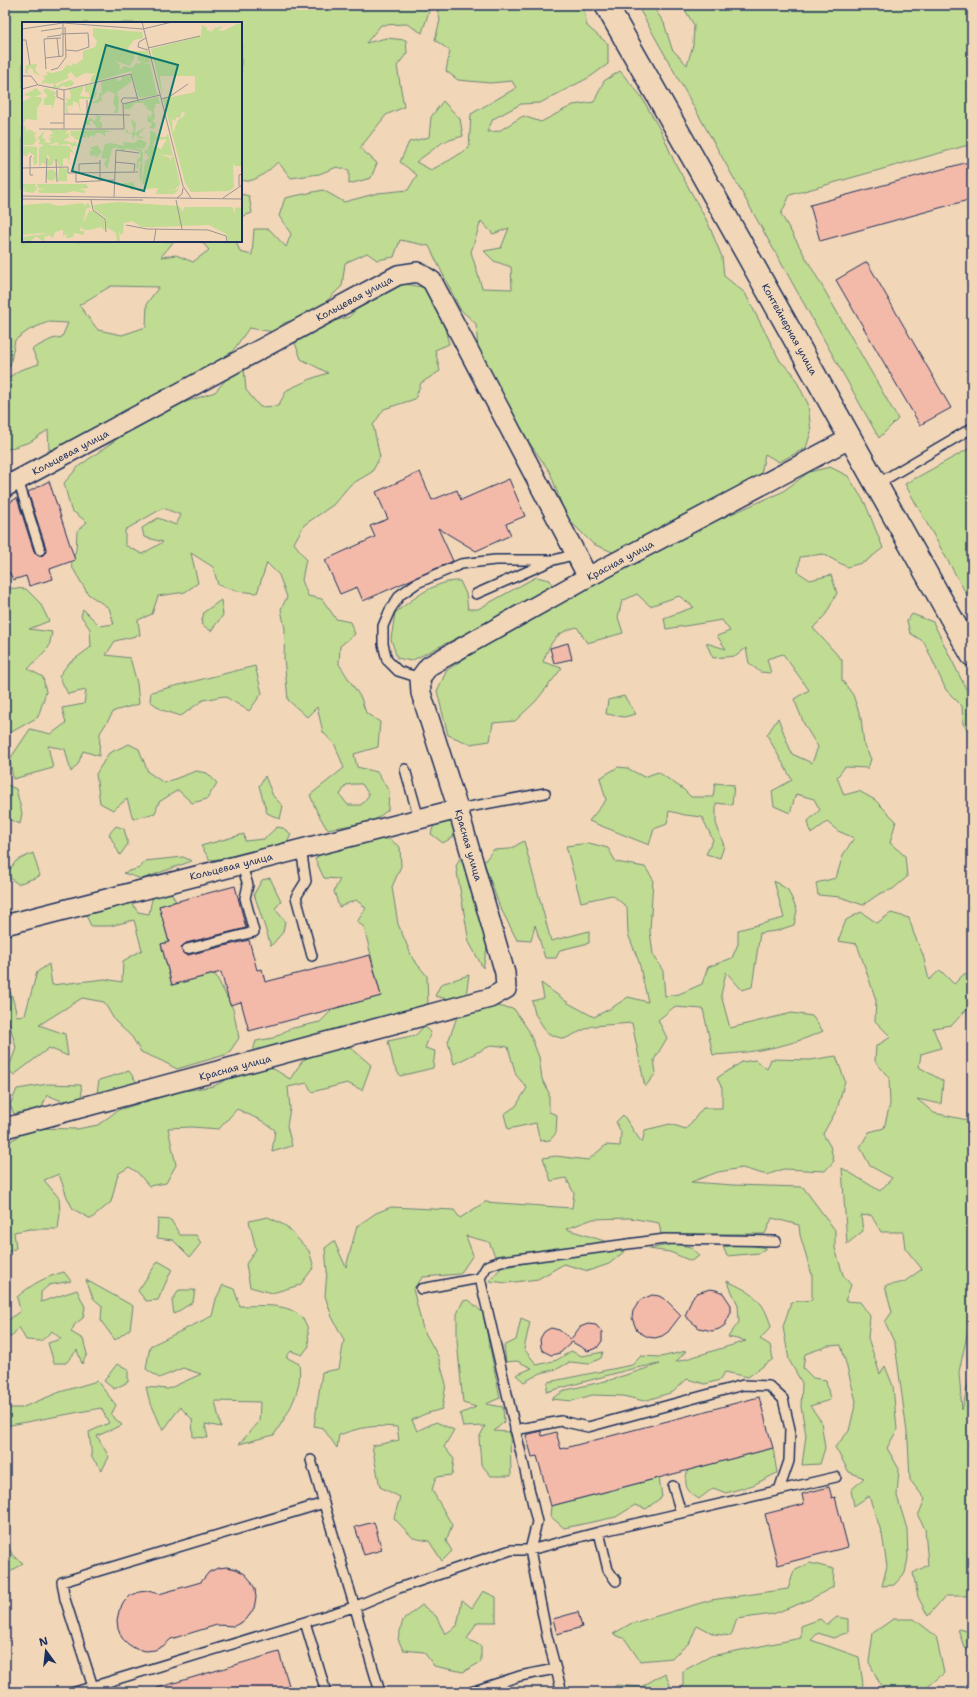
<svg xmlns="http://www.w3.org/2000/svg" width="977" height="1697" font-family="'Shantell Sans',sans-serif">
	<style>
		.green { fill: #c0db92; stroke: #6e8578; fill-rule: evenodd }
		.building { fill: #f3baa9; stroke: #1b2f5e }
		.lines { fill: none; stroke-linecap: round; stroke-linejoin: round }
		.service-casing { stroke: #1b2f5e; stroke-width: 12 }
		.minor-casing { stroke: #1b2f5e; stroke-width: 22 }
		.tertiary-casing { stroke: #1b2f5e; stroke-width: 25 }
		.service { stroke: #f1d7b8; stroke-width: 9 }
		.minor { stroke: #f1d7b8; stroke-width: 19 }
		.tertiary { stroke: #f1d7b8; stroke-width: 22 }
		.labels { text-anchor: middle; stroke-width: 3; stroke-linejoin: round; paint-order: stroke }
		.street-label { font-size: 10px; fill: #1b2f5e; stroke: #f1d7b8 }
		.inset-road { fill: none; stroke: #9b9494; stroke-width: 1 }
		.view { fill: #0f766e; fill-opacity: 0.15; stroke: #0f766e; stroke-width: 2 }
		.inset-edge { fill: none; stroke: #1b2f5e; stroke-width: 2 }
	</style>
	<rect width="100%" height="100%" fill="#f1d7b8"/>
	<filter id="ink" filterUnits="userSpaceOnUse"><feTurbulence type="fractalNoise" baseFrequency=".025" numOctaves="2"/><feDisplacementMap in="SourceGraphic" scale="8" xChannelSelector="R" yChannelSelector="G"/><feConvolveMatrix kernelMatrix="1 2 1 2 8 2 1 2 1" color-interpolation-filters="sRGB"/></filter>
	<g filter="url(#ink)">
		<!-- green -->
		<path class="green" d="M5,5H431L422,33L407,24L381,25L366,43L386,38L406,40L407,53L397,66L404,107L386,115L360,148L377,163L371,178L349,184V170L337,167L319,174L291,178L278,162C269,170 254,185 241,180V23H23V241H174L161,257L176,255L193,262L209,250L201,241H236L240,252L252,255L254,229H269L286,247L291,234L279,216L285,198L323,190L344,202L378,193L408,190L417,175L400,162L409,142L429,137L431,117L443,101L460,119L463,136L443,142L416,162L431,170L450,160L469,148L471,114L516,88L512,81L490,83L458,80L446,71L450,51L435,40L440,20L436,5H583L587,26L608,44V64L590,77L540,103L521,104L493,119L487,132L499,131L523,116L541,122L573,105L594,102L604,81L620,71L641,96L663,135L674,161L708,223L722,257L724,276L745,293L780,361L792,372L808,404L811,432L806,448L779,462L765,454L761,474L615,553L593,544L566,517L550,472L521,431L478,349L476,324L460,309L429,246L400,240L394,257L377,260L367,253L345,263L342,286L314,313L284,323L274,332L249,328L232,352L73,444L49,450L48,430L30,442L5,450V380L20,370L39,364L32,349L52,339L62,337L68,323L48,322L29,330L15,340L10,366L5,370ZM481,221L493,234L509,228L501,248L484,251L494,261L511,267L512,289L482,288L471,252ZM111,286L159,287L147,303L146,327L122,335L98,330L79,305Z
			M637,5H652L664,23L672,49L687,65L693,45L694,25L685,10L686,5H972V144L790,195L781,214L898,419L879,438Z
			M241,194L249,196L252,213L241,217Z
			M395,282L427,288L444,325L449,344L435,350L440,371L421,383L415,399L384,409L373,425L380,457L372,472L350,485L333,505L304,525L294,543L306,559L302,580L308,596L322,599L336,619L350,622L355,634L340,646L339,664L361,698L366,713L380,722L378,747L354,754L357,767L377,772L389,791L388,810L372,822L327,829L317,812L310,795L344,768L335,745L323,732L317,707L307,717L288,700L284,658L285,629L281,609L287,597L279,575L267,563L257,593L236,591L218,585L213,567L191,553L198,583L185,592L158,596L152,614L138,620L140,635L115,641L106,655L130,658L137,683L139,704L114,711L100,733L99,756L83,751L78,764L71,772L65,749L48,746L53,768L13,779L10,759L30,729L51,734L66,723L62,708L84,704L86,690L68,694L59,676L68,664L91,647L90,629L81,616L83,609L100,626L114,624L109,608L88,594L71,565L76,550L77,531L87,522L71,510L64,483L79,466L138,424L174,406L215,392L230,375L244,368L246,390L260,407L278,406L287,390L313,378L328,373L301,359L295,343L317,325L349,317L366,299ZM163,508L181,515L176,525L158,518L142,528L144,537L163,542L142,554L125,545V530ZM354,784H362L369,795L361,805H348L340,795L346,785Z
			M972,447V604L905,484Z
			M830,467L848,476L865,503L883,548L865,562L847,567L823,554L800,557L798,572L810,580L831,575L837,593L826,614L813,628L842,660V680L853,695L861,718L864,745L871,759L868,768L845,767L837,777L844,795L859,791L875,800L896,821L890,843L905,856L907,877L893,889L879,894L863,905L840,897L818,895L816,883L836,878L843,855L854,838L838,831L827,822L811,834L808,821L820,810L814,799L796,794L790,813L774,806L772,791L792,780L767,735L778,718L792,754L812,763L818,747L805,726L794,699L809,690L783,654L767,659L771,673L760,672L749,663L746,648L736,656L713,658L706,643L726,649L717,636L730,631L722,620L666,629L664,618L694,607L679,596L650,606L637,594L622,601L618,617L623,633L587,643L577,627C555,633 551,641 543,662L562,668L536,701L515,721L493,723L490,741L470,744L448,735L437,691L447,670L500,635L697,529L782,492L809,472Z
			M5,565L9,588L26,589L40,603L49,621L29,629L52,632L49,647L28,669L43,677L46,692L38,717L10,733L5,729Z
			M536,577L550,580L554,589L411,661L397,658L391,639L395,613C414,598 436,580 460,581L466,594L468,609H478Z
			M221,600L223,615L211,631L201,624L204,612Z
			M912,614L933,622L972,701V743V735L963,724L962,706L946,690L924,642L910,633L907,621Z
			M255,666L262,693L249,711L224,696L203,700L181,716L162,710L150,701L151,692Z
			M624,696L636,714L624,717L606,714L608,700Z
			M129,744L139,749L148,772L164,783L196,771L207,773L217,783L207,799L192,803L178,790L159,802L155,813L133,819L127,799L113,810L100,803L96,774L109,753Z
			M618,767L627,768L644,777L658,772L683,789L691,797H713L715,783L734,785L732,805L716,803V823L724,846L720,858L706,854L713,840L702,817L685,815L669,811L667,824L654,829L649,845L589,821L606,800L600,778Z
			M265,776L273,796L283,806L280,819L267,813L259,786Z
			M5,784L16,789L22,813L20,824L6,818L8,809L5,804Z
			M456,821L453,837L443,843L431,834L434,824Z
			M116,826L124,829L128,844L120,855L109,834Z
			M277,827L283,828L291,834L288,841L244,856L210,860L201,846L244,834L245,841L264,839Z
			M372,838L389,839L400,847L401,866L392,887L398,924L413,959L427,976L428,1005L253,1051L256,1041L273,1038L289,1029L320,1022L333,1009L381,996L364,927L357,922L366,908L356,900L339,907L334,891L340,879L324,878L315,859L326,849Z
			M524,841L551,941L589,931V943L560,950L556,958H545L535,925L531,941L517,940L499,905L484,862L493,850L510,849Z
			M589,843L608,848L616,862L645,867L653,879L650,931L653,954L663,971L665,996L679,994L702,984L708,967L732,958L738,944V930L784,918L774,881L788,890L797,910L794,925L776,931L760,933L752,987L742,990L726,972L721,995L730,1028L792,1013L812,1016L823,1031C789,1047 751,1053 713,1055L703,1009L674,1007L658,1020L667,1038L654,1060L656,1073L645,1087L632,1023L592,1026L564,1039L548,1034L535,1014L532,1001L544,998L541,983L570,1004L594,1017L613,1007L628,997L648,1002L639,962L628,934L627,907L612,895L581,902L566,846Z
			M463,852L488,943L483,968L469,942L456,866Z
			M33,853L40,876L18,884L6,875L16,861Z
			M183,857L192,861L142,879L123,873L140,868L145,861Z
			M270,878L281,901L275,909L285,921L283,932L271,946L254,894L262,880Z
			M169,890L176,901L159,906L169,942L161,944L172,985L215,974L233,1009L239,1038L228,1054L177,1069L162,1061L141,1052L132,1037L115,1021L104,1002L82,998L39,1025L65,1034L68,1056L49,1048L14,1075L8,1070L16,1048L8,1018L5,1015V983L12,996L17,1016L25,1015L37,972L49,964L52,985L105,979L122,982L123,961L142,950L134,920L110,926H91L85,913L128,898L138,912L149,914L153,894Z
			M861,912L877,923L891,913L909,918L914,934L923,955L929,980L940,970L954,984L964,974L972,973V1007L965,1011L952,1025L933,1028L941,1048L921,1054L919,1067L943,1081L941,1104L917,1099L934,1113L972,1121V1312L959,1372L962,1410L972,1367V1596H945L928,1616L918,1597L913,1573L928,1565L925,1529L918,1516L925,1499L910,1480L908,1440L895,1344L885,1322L892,1312L885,1286L904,1282L922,1269L905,1248L903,1232H881L871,1215L861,1216L863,1231L847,1244L842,1168L880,1191L892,1178L870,1166L860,1147L869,1132L884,1128L890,1104L889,1078L875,1061L876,1046L891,1037L875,1021L876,1000L857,944L838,941L846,920Z
			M469,975L466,995L452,1000L435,996L441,984Z
			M491,1005L514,1009L529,1031L539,1057L542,1079L549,1093V1112L557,1115L556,1133L550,1140L540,1141L536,1123L508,1129L504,1114L516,1106L527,1088L516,1075L508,1047L492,1045L454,1064L448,1042L457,1017Z
			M424,1026L431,1032L425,1048L435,1051L433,1068L400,1076L394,1066L388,1041L416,1035Z
			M350,1047L371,1065L362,1090L347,1083L312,1092L307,1083L288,1087L290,1108L287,1126L292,1146L272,1152L275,1130L262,1121L237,1109L219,1129L192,1127L168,1128L176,1165L166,1183L149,1186L137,1172L129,1167L118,1174L111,1202L91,1219L73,1209L67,1197L59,1174L44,1180L59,1198L60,1213L58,1229H30L14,1232L16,1248L5,1254V1144L33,1128L77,1129L98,1125L118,1110L178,1092L214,1086L237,1074L269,1066L290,1079L303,1060L322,1051Z
			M836,1056L845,1081L837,1109L823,1134L830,1146L834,1161L825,1171L783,1169L767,1175L742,1168L718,1172L691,1182L733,1185L803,1187L835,1230V1248L843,1275L851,1285L845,1301L860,1302L870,1316L868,1338L880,1374L885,1366L893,1386L897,1430L887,1448L899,1469L897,1496L907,1529L908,1558L905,1573L894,1585L882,1586L887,1566L882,1534L869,1496L854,1506L851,1490L864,1478L849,1472L835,1447L849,1431L856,1401L841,1345L828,1346L805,1354L803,1368L813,1378L826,1380L830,1400L810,1406L821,1421L825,1448L820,1464L802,1465L806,1435L801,1407L802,1383L789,1360L783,1327L791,1302L812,1300V1275L800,1235L799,1225L772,1218L765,1234H661L659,1223L630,1218L593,1219L566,1229L611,1243L551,1251L495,1256L489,1242L466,1236L473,1255L460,1274L423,1277L413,1289L423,1329L438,1356L446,1384L442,1409L425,1414L412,1420L417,1431L436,1422L454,1430L444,1447L454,1459L452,1475L436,1477L432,1490L452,1525L446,1541L452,1551L442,1561L429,1541L413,1538L394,1518L400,1497L380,1487L372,1446L399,1440L397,1427C374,1425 361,1427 339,1435L337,1448L323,1428L314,1426L322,1372L339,1369L344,1340L332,1317L325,1296L327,1271L325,1248L334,1241L346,1267L357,1226L376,1213L391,1207L454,1210L460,1218L485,1202L572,1208L574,1193L566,1178L551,1181L543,1158L556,1156L588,1160L606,1145L620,1146L621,1132L616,1122L623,1115L642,1143L645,1130L670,1124L686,1129L703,1108H722V1088L717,1078L742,1062L755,1060L767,1069L771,1059L810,1060Z
			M129,1071L138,1084L116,1092L97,1093L99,1080Z
			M48,1084L81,1085L82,1098L62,1101L47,1095L42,1107L14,1114L10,1105L17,1089Z
			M268,1217L286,1226L309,1251L314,1267L300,1285L272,1293L250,1287L246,1264L256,1249L249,1221Z
			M158,1219L171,1220L180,1235H196L201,1243L190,1257L173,1240L157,1238Z
			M673,1244L691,1247L699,1256L691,1261L670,1252L649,1249Z
			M744,1244L766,1248L759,1253L727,1256L723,1247Z
			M610,1251H625L609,1264L588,1271L564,1264L538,1279L507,1283L489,1281L501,1268L530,1262Z
			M158,1261L172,1269L158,1300L146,1301L138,1291Z
			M64,1272L71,1281L49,1285L41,1292V1302L77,1290L85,1307L83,1318L75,1324L71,1332L83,1339L87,1354L82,1364L77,1350L66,1363H54L48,1343L61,1339L52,1331L41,1341L26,1340L19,1327L11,1337L5,1334V1323L20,1311L17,1297C32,1284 45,1277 64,1272Z
			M86,1280L133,1306L130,1329L115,1340L101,1321L102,1306L93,1298Z
			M727,1281C751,1292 764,1299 771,1327L760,1339L770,1345L773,1359L748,1377L725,1372L720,1380L705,1384L687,1379L673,1392L644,1401L623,1396L592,1395L572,1401L551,1399L566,1390L610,1380L660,1364L635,1368L546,1392L548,1382L632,1365L641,1356L661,1357L686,1351L676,1362L746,1341L728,1337L739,1322L738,1305Z
			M223,1285L234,1289L240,1306C261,1306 295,1301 306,1324C309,1330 308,1340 309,1346L302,1355L291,1351L286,1357L299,1364C303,1391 288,1413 274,1435L239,1444L259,1422L260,1402L215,1401L221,1427L205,1424L208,1438L193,1437L192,1419L180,1407L163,1431L149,1399L146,1387L168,1389L201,1374L183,1368L159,1378L146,1369L150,1346L212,1316L216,1299Z
			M179,1290H195L193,1302L174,1314L172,1301Z
			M469,1300L483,1313L500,1398L486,1404L503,1407L504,1422L494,1431L510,1432L511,1476H491L481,1464L479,1438L485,1426L463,1427L460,1414L476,1407L463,1403L457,1341V1314L463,1301Z
			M521,1318L530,1322L524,1349L537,1365L557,1360L571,1351L582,1356L603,1352L601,1358L589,1364L570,1362L557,1369L541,1373L524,1382L516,1375L532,1368L517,1361L506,1362L504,1346L516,1340Z
			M117,1364L128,1369V1382L114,1389L104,1381Z
			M97,1381L116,1405L111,1415L122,1425L97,1436L109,1457L102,1470L92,1458L89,1432L109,1423L101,1408L5,1426V1408H21L60,1392Z
			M773,1448L777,1473L753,1485L726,1493L713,1488L699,1499C686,1491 683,1485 688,1470Z
			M659,1478L662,1497L646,1509L635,1505L616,1517L564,1528L550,1516L551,1506Z
			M5,1540L13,1556L23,1563L9,1573L5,1572Z
			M810,1563L834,1569L833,1587L809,1600L773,1614L737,1619L731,1636L714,1634L697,1625L690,1642L672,1658L640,1661L625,1639L613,1634L630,1624L711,1600L788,1589L794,1571Z
			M483,1591L496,1597V1622H477L467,1639L481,1646V1662L463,1672L434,1666L424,1652L403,1650L398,1639L403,1620L422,1605L436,1616L445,1634L457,1626L462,1600L472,1608Z
			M837,1617L848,1619V1632L833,1638L818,1633L811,1640L859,1657L863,1684L860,1692H677L683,1689V1671L711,1656L801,1638V1626L820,1619L827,1625Z
			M893,1619H914L936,1636L944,1673L923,1691L882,1692V1688L869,1662L873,1633Z
			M958,1629L972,1632V1653L964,1647Z
			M665,1673L673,1692H611L616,1685L641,1687Z"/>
		<!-- building -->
		<path class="building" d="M972,161V199L820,241L810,205Z
			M867,262L951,408L920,425L836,280Z
			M420,472L432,500L457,490L461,500L509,479L525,516L506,524L511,535L476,551L438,528L453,561L363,601L357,587L340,594L325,560L375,537L370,526L388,519L376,492Z
			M49,481L75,560L50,569L53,579L29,586L26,576L13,580L10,573H8L5,565V505L17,498L34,552L38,556H42L46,552V548L28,492Z
			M568,643L572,659L554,663L550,648Z
			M235,886L246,928L186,943L181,948L183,953L188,955L249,940L257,970L262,969L265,982L370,955L381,996L249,1031L241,1002L230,1005L221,972L172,985L161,944L169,942L159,906Z
			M710,1289L716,1290L723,1293L731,1305V1312L725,1325L719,1329L712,1331L699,1328L685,1316L692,1298L697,1293Z
			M652,1295L659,1296L666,1300L681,1315L668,1332L662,1336L655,1338L648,1337L637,1331L632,1318L633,1311L640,1300Z
			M588,1324L596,1325L602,1332V1341L597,1348L588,1351L572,1342L560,1353L551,1355L543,1351L541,1348L540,1339L544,1332L547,1330L551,1328L559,1330L571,1339L580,1327Z
			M759,1397L773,1448L551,1506L537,1456L532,1457L526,1435L541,1431L542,1436L556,1432L561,1449Z
			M829,1487L832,1498L835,1497L848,1547L778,1565L765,1514L804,1504L802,1494Z
			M374,1522L382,1550L364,1555L355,1527Z
			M227,1567L236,1569L245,1574L251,1581L255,1589L256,1598L254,1608L249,1616L242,1622L234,1626L217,1625L171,1639L163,1646L155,1650L146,1651L136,1649L128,1644L122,1638L118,1629L117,1620L119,1611L124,1602L130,1596L139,1592L148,1591L159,1594L201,1582L209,1572L218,1568Z
			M578,1612L582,1627L557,1634L553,1619Z
			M279,1652L291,1692H158L157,1688Z"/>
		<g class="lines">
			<!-- service casing -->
			<g class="service-casing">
				<path id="service" d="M18,480L40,550
					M877,484L972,428
					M476,594L549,562
					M420,678L398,671L387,660L383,644V626L390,610L400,595L417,583L461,564L495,560H554L576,554
					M405,769L419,819
					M458,809L545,793
					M301,849L306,881L296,897L312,956
					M187,949L254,932L245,898L248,885L241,863
					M421,1289L480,1278
					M515,1430L561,1421L588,1427L743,1385L769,1386L783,1399L790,1429L789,1461L779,1490
					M311,1460L380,1692
					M673,1486L681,1513
					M599,1532L608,1570L616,1581
					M305,1622L326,1692
					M93,1687L65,1599L62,1582L324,1503
					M75,1692L354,1607L399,1588L511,1550H530L599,1532L836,1477
					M471,1692L520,1676L555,1669
					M562,1692L547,1636L530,1550L537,1522L480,1278L487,1266L501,1261L665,1239L776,1241"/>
			</g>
			<!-- minor casing -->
			<g class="minor-casing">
				<path id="minor" d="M5,487L398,275L418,272L432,281L588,577
					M5,925L458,809
					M5,1128L490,998L506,989L505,973L458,809L421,693L420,678L429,666L588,577L851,438"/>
			</g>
			<!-- tertiary casing -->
			<g class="tertiary-casing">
				<path id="tertiary" d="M606,5L697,165L972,655"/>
			</g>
			<!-- service -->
			<use href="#service" class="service"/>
			<!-- minor -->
			<use href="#minor" class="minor"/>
			<!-- tertiary -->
			<use href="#tertiary" class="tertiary"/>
		</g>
	</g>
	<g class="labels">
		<!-- street labels -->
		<g class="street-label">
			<text transform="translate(354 298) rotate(-28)" y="4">Кольцевая улица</text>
			<text transform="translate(790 329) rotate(61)" y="4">Контейнерная улица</text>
			<text transform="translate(70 452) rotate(-28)" y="4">Кольцевая улица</text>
			<text transform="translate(620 560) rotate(-28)" y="4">Красная улица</text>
			<text transform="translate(469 845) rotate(74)" y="4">Красная улица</text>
			<text transform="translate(231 866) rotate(-14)" y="4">Кольцевая улица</text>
			<text transform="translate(235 1067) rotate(-15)" y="4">Красная улица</text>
		</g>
	</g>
	<!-- overview -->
	<g transform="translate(22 22)">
		<rect width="220" height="220" fill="#f1d7b8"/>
		<path d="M215,2H220V33H217L220,34V144H213L211,141L212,165L207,169L169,170L163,161L141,77L173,70V54H138L140,73L129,27L179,14L180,3L185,6V9L189,8L187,12L193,6L201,4L196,8L201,9ZM160,89L163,91L161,95L156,98L151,111L150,97L153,99L154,95L158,96ZM71,6L120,10L121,16L112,18L106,26L107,29H126L128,40L117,43L128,41L135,73L117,76L109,49L68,61L70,54L74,52L63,51L54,56L49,50L45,53L47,56L33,62L35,65L39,61L49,58L52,61L50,64L43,65L42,63L35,67L27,64L31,65L32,61L26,62L23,60L20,63L21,57L24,59L21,54L26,53L24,50L31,51L41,48L45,43L50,44V41L53,43L61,37V29L73,25L75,19L71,14ZM116,32L115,38L120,40L116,42L115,40L110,46L101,44L100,47H97L98,43L93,39L108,44L113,35L111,33ZM15,42L13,48L19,54L12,51L10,46L6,47V52L3,51L4,43ZM110,53L109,60L95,70L97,78L96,91H91L94,87L91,81L93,72L87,69L79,74L80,78L76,81H69L76,77L78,70L80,72L79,60L94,56L96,59L100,58L99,55ZM73,62L75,71L72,77H57L59,91L56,81L51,79V83L45,84L46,91H44L43,81L46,80L43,75L48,78L49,73L47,67L62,64L58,74L67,75V71L63,70V63ZM14,66L20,72L12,75H19L20,78L15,87V98L4,97L1,102L5,107L1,108H5L4,112L7,107L15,112L12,113L14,118L23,108L20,116L24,117L22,120L28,121L29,119L26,116L32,115L27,114L31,111L27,107L46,108L43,112L47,111V115L41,118L51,121L53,119L56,124H51V127L48,122L36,123V120L26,123L47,124L52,131L48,130L47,143L46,136L41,137V144H37L34,136L30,143L26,144V138L28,136L25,132L24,143L21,140L17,145V126L22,123L17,122L18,118L15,117L11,123H0V80L10,75L2,73ZM24,66L35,71L32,73L34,75L30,88V83H22V77L26,74L21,69ZM136,75L138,82H132L134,84L132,86L133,97L130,98L134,102L132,107L127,106L130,102L125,99L126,93L129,96L130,90L124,86L125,84L121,83L122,81H113L108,87H102L103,82ZM72,93L79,94L77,100H80V106H75L70,99L67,100L68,103H63V94L65,99L68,96L73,99L75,95ZM109,97L114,101L113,111L124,105L117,112V114L124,116H116L114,112L110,117V112L104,111V107L107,111L112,110ZM82,108L90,110H83V114L79,111H74L72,115L70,113L66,116L64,112V116L60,115L58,119L51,116L53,115L49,114L48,109ZM128,109L133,110L135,115H144L146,112L151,134L137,132L148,136L149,142V136L152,134L158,162L156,166L155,164L154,167L141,170L157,167L152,172H134L136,166L124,167L122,163L126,162H120L123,139L127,136L124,131L122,133L123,127L126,129L125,126L128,123ZM145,117L139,127L131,124L133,118ZM118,117L125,121L122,127L112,125L120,128L121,131L120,158L118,159L117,147L119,140H116L117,144L114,148L115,138L119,134L117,129L103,126L104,128H99L94,125L90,127L85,148L82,141L85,137L79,136L83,122L89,121L102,124L101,120L112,121ZM75,123L80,130L75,135H73L75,133L69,134L67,129H71L68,126ZM0,124L15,125V142L12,143L11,136L13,134L7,130L5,134L0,133ZM37,145L45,147V159H36ZM23.5 153a5.5 5.5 0 1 1 11 0a5.5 5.5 0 1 1-11 0ZM114,160L111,161L114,166L110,169L106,164L95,162ZM0,162H13L15,167L11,171L0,169L5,167H0ZM15,162H64L67,166L57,167L64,169L62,171L51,169L43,171H18L15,168L23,167L16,166ZM95,180L156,184L159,186L160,190L163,185H209L211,186L213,192V186L220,185V220H206L204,212L187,203L133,205H119L111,199L102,201L101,211L99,213L97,209L98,220H95L94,211L84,205V196L72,187L71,183ZM26,181L36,184L61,181L62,184L66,181L69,185L64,187L61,202L67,189H72L82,196L83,209L79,205L68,208H62V205L60,208L59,202L58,209H62V213L52,211L51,215L44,216L45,211L41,214V208L33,210L31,216L27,213L24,215L23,212L22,220L14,214L8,220L2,218L0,220V215L22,212H30L19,211L0,213V183Z" fill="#c0db92" fill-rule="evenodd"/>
		<path class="inset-road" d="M120,0L161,164L169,176M0,7L41,1L121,7L150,0M19,9L40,6M39,12L66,11L67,25L55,29L44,28M25,15L39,13M35,16L37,35M124,16L117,20L116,25L126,28M0,18H4L8,43M126,26L178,14M23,36L41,34V1M24,47L22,17L39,16M29,48L36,46L44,35L43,5M0,54H9L16,63L42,68L109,52L116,78M0,67L15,63M35,68V75L42,78M42,68V107M139,77L147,75L166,62M65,78V92M101,82L99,79L101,76H115M42,92L108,93M28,101H42M17,107H102L101,82L138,73M10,134L8,135V153H11M34,137L35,160M78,138V159M93,140L113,142L112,149M0,146L46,145V151L116,150M57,150V142L78,141M54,151V160L92,158M24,161L25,136M217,164V153L220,152M0,174L220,177M92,175L94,128L117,131M155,176L160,172L161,166M201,176L220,163M0,177L121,178M69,178L71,188L83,197L84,210M154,178L160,207M104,203L125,207L186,208L204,214L205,220M132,220L134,207"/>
		<path class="view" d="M84,23L156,43L122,169L50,149Z"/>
		<rect width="220" height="220" class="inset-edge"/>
	</g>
	<!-- margin -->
	<rect width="977" height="1697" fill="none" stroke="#f1d7b8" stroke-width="20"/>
	<rect x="10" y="10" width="957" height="1677" fill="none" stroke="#1b2f5e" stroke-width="1.5" filter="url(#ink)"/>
	<!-- north arrow -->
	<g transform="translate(46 1651) rotate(345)" stroke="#f1d7b8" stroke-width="3" paint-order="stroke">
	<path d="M0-3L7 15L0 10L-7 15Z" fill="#1b2f5e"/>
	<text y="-6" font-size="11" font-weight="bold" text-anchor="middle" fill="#1b2f5e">N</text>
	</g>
</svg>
